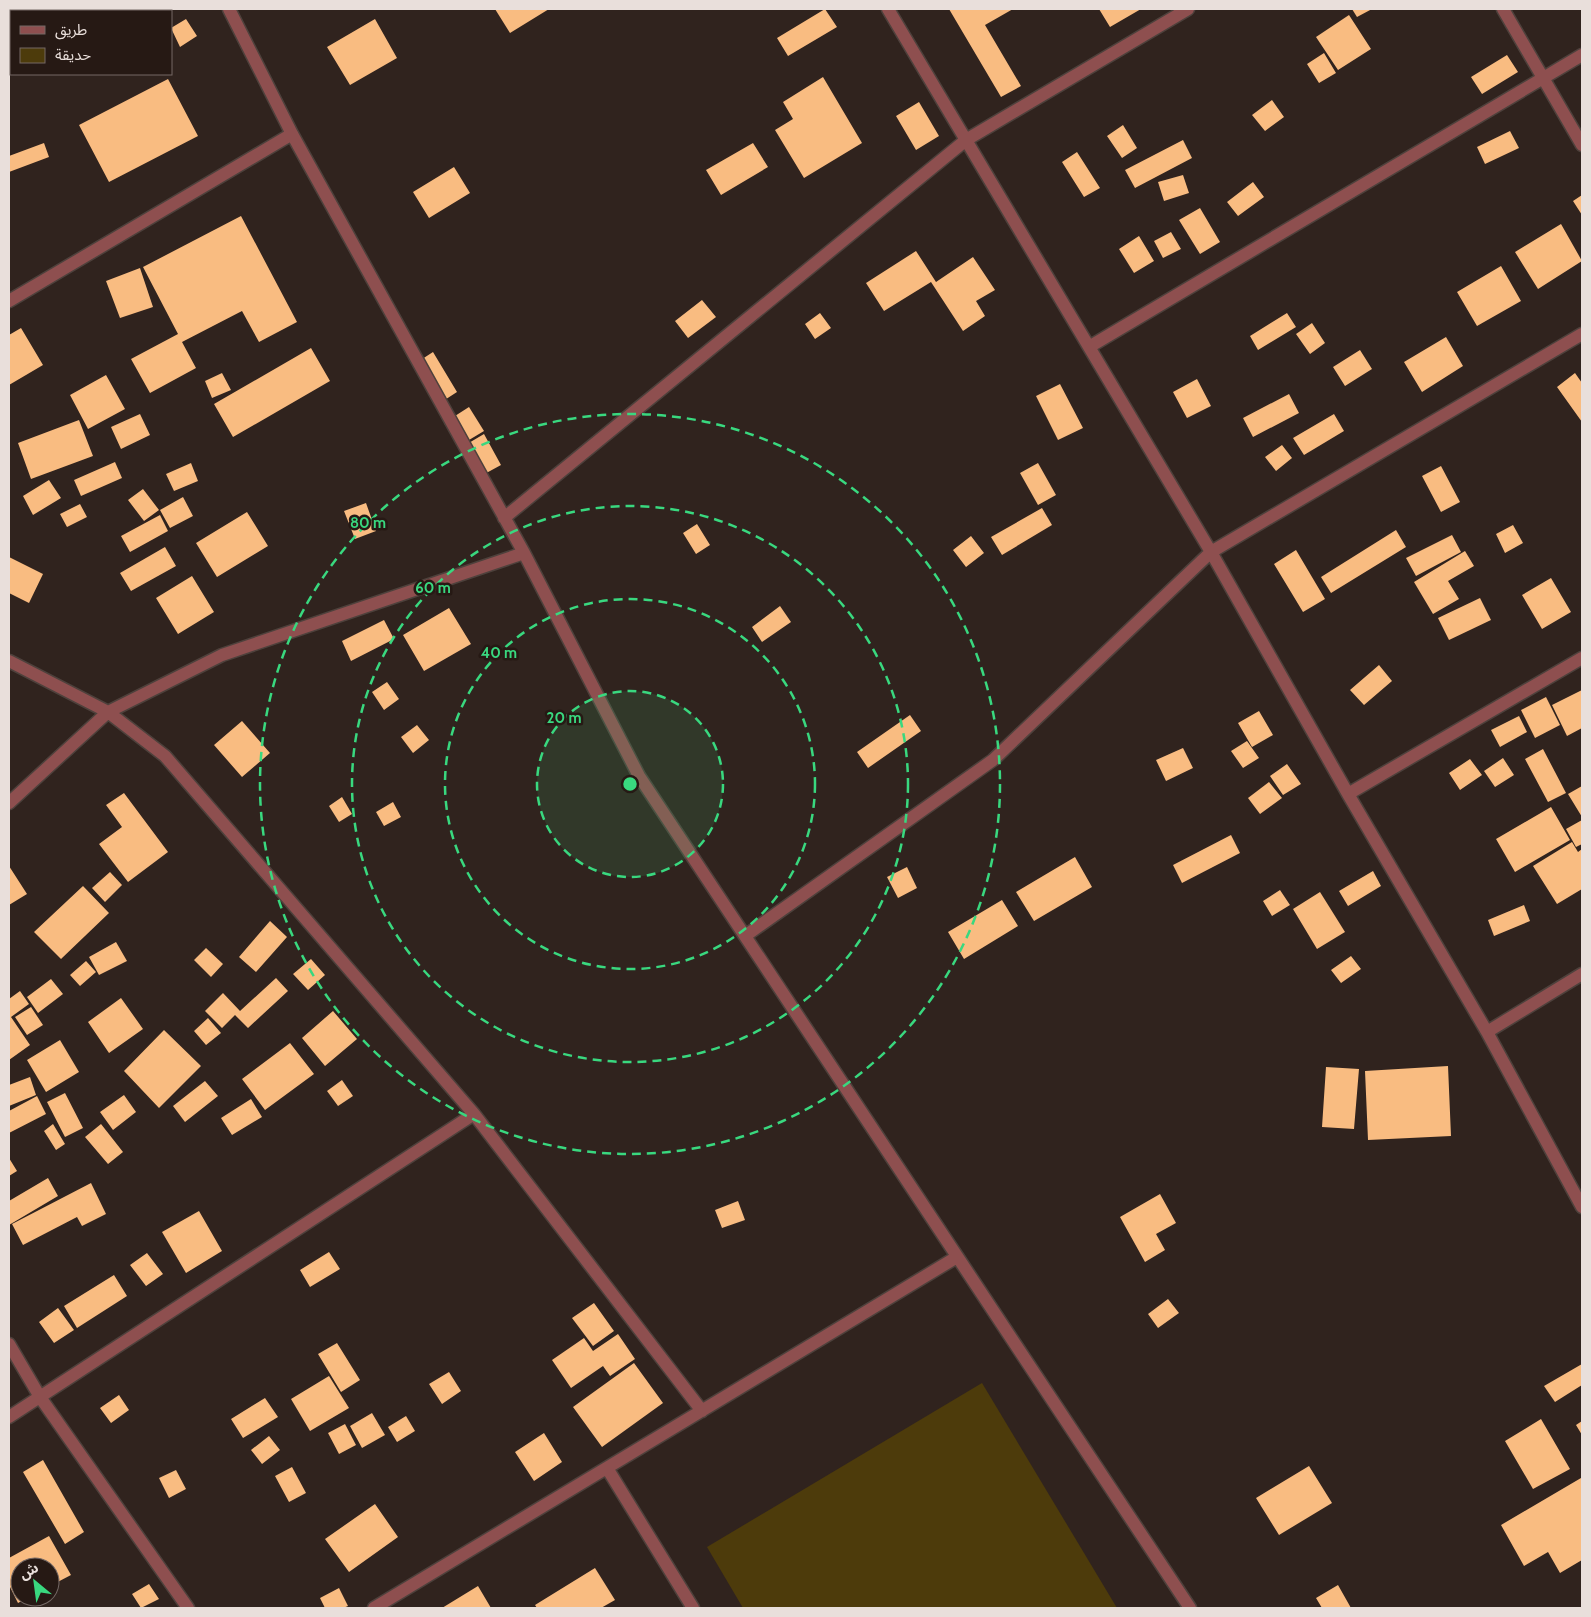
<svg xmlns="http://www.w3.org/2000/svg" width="1591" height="1617" font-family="Cabin,'Noto Sans Arabic',sans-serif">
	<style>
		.green { fill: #4d3b0b }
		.building { fill: #f9bc81 }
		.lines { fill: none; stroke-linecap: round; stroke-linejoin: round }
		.street-casing { stroke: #4e413c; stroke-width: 15 }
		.street { stroke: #8e4f4f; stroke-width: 12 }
		.ring { fill: none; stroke: #39d87f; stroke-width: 2.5; stroke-dasharray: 9 6 }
		.centre { fill: #39d87f; stroke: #261914; stroke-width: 2.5 }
		.ring-label { font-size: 15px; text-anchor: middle; font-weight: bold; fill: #39d87f; stroke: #261914; stroke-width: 5; stroke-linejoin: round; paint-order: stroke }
	</style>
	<rect width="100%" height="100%" fill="#30231e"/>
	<!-- green -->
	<path class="green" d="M982,1383L1117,1608H743L707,1547Z"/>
	<!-- building -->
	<path class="building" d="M495,9H549L510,33Z
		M825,9L837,27L788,56L777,38Z
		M949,9H1013L985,25L1021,86L1001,97Z
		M1099,9H1141L1110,27Z
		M1352,9H1372L1357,17Z
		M1349,15L1371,49L1338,70L1316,37Z
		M186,19L197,36L180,47L171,28Z
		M375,19L397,58L350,85L327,47Z
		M1324,53L1336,73L1319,83L1307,64Z
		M1507,55L1518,72L1482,94L1471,77Z
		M823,77L862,143L804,178L775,130L793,119L783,102Z
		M168,79L198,136L109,182L79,125Z
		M1272,100L1284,117L1265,131L1252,115Z
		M919,102L939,136L916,150L896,116Z
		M1123,125L1137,148L1122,158L1107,136Z
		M1510,131L1519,148L1485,164L1477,147Z
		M1183,140L1192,158L1135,188L1125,170Z
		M44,143L49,157L9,172V156Z
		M753,143L768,167L721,195L706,170Z
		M1077,152L1100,188L1084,197L1062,162Z
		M454,167L470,193L429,218L413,192Z
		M1183,175L1189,193L1164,201L1158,182Z
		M1253,182L1264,197L1238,216L1227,202Z
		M1582,195V215L1573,201Z
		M1200,208L1220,242L1200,254L1179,220Z
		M241,216L297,322L259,342L242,311L182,342L196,368L150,393L131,359L178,334L143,267Z
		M1561,224L1582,261L1538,289L1515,252Z
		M1171,232L1181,249L1163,258L1154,241Z
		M1139,236L1154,261L1134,273L1119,249Z
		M916,251L936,282L973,257L995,290L976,301L985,316L963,331L931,282L884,311L866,283Z
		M1501,266L1521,301L1477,326L1457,292Z
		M140,268L153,307L120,318L106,281Z
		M702,300L716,317L688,338L675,321Z
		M820,313L831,328L815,339L805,324Z
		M1287,313L1296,327L1258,350L1250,336Z
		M1312,323L1325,343L1310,354L1296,334Z
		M21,328L43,365L9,385V335Z
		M1446,337L1463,366L1422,392L1404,362Z
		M311,348L330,381L233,437L214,404Z
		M1360,350L1372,369L1345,386L1333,367Z
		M433,352L457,392L440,403L416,363Z
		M222,373L231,390L212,398L205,381Z
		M1575,373L1582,383V422L1557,387Z
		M106,375L125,409L88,429L70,395Z
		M1197,379L1211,406L1187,418L1173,392Z
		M1060,384L1083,428L1058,440L1036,396Z
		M1289,394L1299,413L1253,437L1243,418Z
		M469,407L484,431L459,446L444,423Z
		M140,414L150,435L121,449L111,427Z
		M1334,414L1344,431L1304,455L1293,438Z
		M79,420L93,456L31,479L18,443Z
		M484,434L501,465L479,477L462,447Z
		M1282,445L1292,458L1276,471L1265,457Z
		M115,462L122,478L81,496L74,480Z
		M191,463L198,481L174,491L166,474Z
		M1038,463L1056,495L1038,505L1020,473Z
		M1441,466L1460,502L1441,512L1422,476Z
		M49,480L61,498L33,515L23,496Z
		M143,489L159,510L144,521L128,500Z
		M183,497L193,516L170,528L160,510Z
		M366,503L376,531L355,539L344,511Z
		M80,504L87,517L67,527L60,514Z
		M1042,508L1052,525L1002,555L991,537Z
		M247,512L268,546L217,577L196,543Z
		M160,515L168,531L130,552L121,536Z
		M697,524L710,545L696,554L683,533Z
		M1513,525L1523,543L1505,553L1496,534Z
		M1396,530L1406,547L1331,593L1321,577Z
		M1452,535L1461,552L1416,576L1406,558Z
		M971,536L984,553L966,567L953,550Z
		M165,547L176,566L131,591L120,573Z
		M1296,550L1325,599L1303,612L1274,564Z
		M1465,551L1474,566L1448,581L1459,599L1433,614L1414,582Z
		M9,557L43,574L29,603L9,593Z
		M192,576L214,612L178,634L156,598Z
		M1551,578L1571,612L1542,629L1522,595Z
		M1480,598L1491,620L1449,640L1438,618Z
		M780,606L791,622L762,642L752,627Z
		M449,608L471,644L424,671L403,635Z
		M384,620L394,639L351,661L342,641Z
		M1379,665L1392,681L1364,705L1350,690Z
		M387,682L399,699L384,710L372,692Z
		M1582,690V728L1567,736L1552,705Z
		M1546,697L1560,725L1535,738L1521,710Z
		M1259,711L1273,735L1252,747L1238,723Z
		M910,715L921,731L868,768L857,752Z
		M1519,716L1527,732L1500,747L1491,730Z
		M242,721L270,753L242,777L214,745Z
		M417,725L429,740L413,753L401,737Z
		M1247,741L1259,758L1243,768L1231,751Z
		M1183,748L1193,768L1166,781L1156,760Z
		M1543,749L1566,793L1548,802L1525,759Z
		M1503,758L1514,775L1495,787L1484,771Z
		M1470,759L1482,775L1460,790L1449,773Z
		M1287,764L1301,784L1283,795L1270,776Z
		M1269,782L1282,798L1260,814L1248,798Z
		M1582,786V817L1568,794Z
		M124,793L168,852L128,882L99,844L122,827L106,805Z
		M342,797L352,814L339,822L329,806Z
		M393,802L401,817L384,826L376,812Z
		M1551,807L1570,840L1515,872L1496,839Z
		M1582,820V844L1576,847L1566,829Z
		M1231,835L1240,853L1182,883L1173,865Z
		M1572,842L1578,852L1582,849V889L1557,904L1533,866Z
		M1075,857L1092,887L1034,921L1016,892Z
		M9,866L27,894L9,905Z
		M907,867L917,888L898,898L887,877Z
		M1373,871L1381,886L1348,906L1339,891Z
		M110,872L122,885L105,902L92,888Z
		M83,886L109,913L61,959L34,932Z
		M1280,890L1290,905L1272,916L1263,901Z
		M1320,892L1345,932L1317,949L1293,909Z
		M1002,900L1018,926L964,959L948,932Z
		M1524,905L1530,921L1494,936L1488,920Z
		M270,921L287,937L256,972L239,957Z
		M116,942L127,961L99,975L89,957Z
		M206,948L223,964L211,977L194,960Z
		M1351,956L1361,969L1341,983L1331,970Z
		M311,959L325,975L308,990L293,974Z
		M86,961L96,972L80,986L70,975Z
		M276,978L288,991L248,1028L235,1015L222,1028L205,1011L223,993L240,1011Z
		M51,979L63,994L38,1013L27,997Z
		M20,991L29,1004L11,1017L30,1045L9,1060V999Z
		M121,998L143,1029L109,1053L88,1022Z
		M31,1007L43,1025L27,1035L15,1017Z
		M333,1011L357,1039L325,1066L302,1038Z
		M208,1018L221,1033L206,1045L194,1031Z
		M164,1030L201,1066L159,1108L124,1071Z
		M60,1040L79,1072L46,1092L27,1060Z
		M290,1043L314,1074L265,1110L242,1079Z
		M1448,1066L1451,1136L1368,1140L1365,1071Z
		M1326,1067L1359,1069L1354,1129L1322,1127Z
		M30,1077L36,1095L9,1106V1085Z
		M342,1080L353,1096L338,1106L327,1091Z
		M205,1081L218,1096L185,1122L173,1106Z
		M65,1093L83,1128L65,1137L47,1102Z
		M124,1095L136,1112L113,1130L100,1112Z
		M37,1096L46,1114L9,1133V1111Z
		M251,1099L262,1117L232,1135L221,1118Z
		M53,1124L65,1144L56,1150L44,1131Z
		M101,1124L123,1152L108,1164L85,1137Z
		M9,1158L17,1171L9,1176Z
		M48,1178L58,1196L9,1225V1201Z
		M91,1183L106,1214L82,1226L77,1217L23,1245L12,1224Z
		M1160,1194L1176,1223L1156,1234L1165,1250L1145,1262L1120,1217Z
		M738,1201L745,1220L722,1228L715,1210Z
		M199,1211L222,1251L186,1273L162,1232Z
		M329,1252L340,1269L310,1287L300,1270Z
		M147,1253L163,1274L146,1286L130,1265Z
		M114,1275L127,1296L77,1328L64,1306Z
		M1168,1299L1179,1313L1158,1328L1148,1314Z
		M594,1303L614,1331L593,1346L572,1318Z
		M58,1308L74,1330L54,1343L39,1322Z
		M618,1334L635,1359L610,1376L603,1366L571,1388L552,1360L584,1338L593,1351Z
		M337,1343L360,1380L341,1392L318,1354Z
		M634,1363L663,1403L602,1447L573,1407Z
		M1582,1364V1385L1555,1402L1544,1386Z
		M449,1372L461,1391L442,1404L429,1384Z
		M329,1376L349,1408L310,1431L291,1399Z
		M119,1395L129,1410L111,1423L100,1408Z
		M265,1398L278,1417L243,1438L231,1419Z
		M372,1413L385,1435L362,1448L350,1426Z
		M406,1416L415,1431L397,1442L388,1427Z
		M1541,1419L1570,1469L1533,1489L1505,1441Z
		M1582,1421V1435L1576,1425Z
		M345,1424L356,1445L339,1454L328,1433Z
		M544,1433L562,1462L534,1481L515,1452Z
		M269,1436L280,1450L262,1464L251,1450Z
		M43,1460L84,1532L65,1544L23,1472Z
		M1309,1466L1332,1503L1279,1535L1256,1498Z
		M292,1467L306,1493L289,1502L275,1476Z
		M176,1470L186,1489L169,1498L159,1478Z
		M1581,1478L1582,1560L1560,1573L1548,1552L1524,1566L1501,1525Z
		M375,1504L398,1537L349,1572L325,1539Z
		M49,1536L71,1575L50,1586V1567H20V1597H29L18,1603L9,1585V1558Z
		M595,1568L615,1600L601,1608H537L535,1605Z
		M149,1584L159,1599L141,1608L132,1594Z
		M1338,1585L1351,1608H1322L1316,1598Z
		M478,1586L491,1608H442Z
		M339,1588L348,1606L343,1608H325L320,1598Z"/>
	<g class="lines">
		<!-- street casing -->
		<g class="street-casing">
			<path id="street" d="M229,9L292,134L524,553L639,776L1190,1608
				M888,9L1211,552L1348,794L1487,1032L1582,974
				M1503,9L1582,145
				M9,301L292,134
				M1089,347L1582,55
				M504,518L966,140L1188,9
				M9,661L108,712L165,756L474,1114L702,1411
				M1348,794L1582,658
				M9,803L108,712L222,655L524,553
				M745,936L993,760L1211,552L1582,334
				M1487,1032L1582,1207
				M9,1344L40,1397L188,1608
				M9,1417L474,1114
				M607,1468L693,1608
				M374,1608L957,1257"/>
		</g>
		<!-- street -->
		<use href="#street" class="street"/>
	</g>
	<!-- distance rings -->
	<circle cx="630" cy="784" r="93" fill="#39d87f" fill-opacity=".12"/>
	<g class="ring">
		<circle cx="630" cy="784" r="93"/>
		<circle cx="630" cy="784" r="185"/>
		<circle cx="630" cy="784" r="278"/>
		<circle cx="630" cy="784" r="370"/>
	</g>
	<circle cx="630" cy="784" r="8" class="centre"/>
	<g class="ring-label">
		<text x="368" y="528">80 m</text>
		<text x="433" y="593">60 m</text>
		<text x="499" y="658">40 m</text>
		<text x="564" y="723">20 m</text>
	</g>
	<!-- border -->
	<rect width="1591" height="1617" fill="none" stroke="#e9dfdb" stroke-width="20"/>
	<!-- legend -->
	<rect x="10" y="10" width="162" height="65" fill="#261914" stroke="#746864"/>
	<rect x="20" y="26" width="25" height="8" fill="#8e4f4f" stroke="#746864"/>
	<text x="55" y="35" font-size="15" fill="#e9dfdb">طريق</text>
	<rect x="20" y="48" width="25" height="15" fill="#4d3b0b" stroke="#746864"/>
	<text x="55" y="60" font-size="15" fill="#e9dfdb">حديقة</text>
	<!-- north arrow -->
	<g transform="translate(35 1582) rotate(331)"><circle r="24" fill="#261914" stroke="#746864"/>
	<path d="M0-4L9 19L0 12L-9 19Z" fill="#39d87f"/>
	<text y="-8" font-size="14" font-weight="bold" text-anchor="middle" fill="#e9dfdb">ش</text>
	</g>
</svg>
